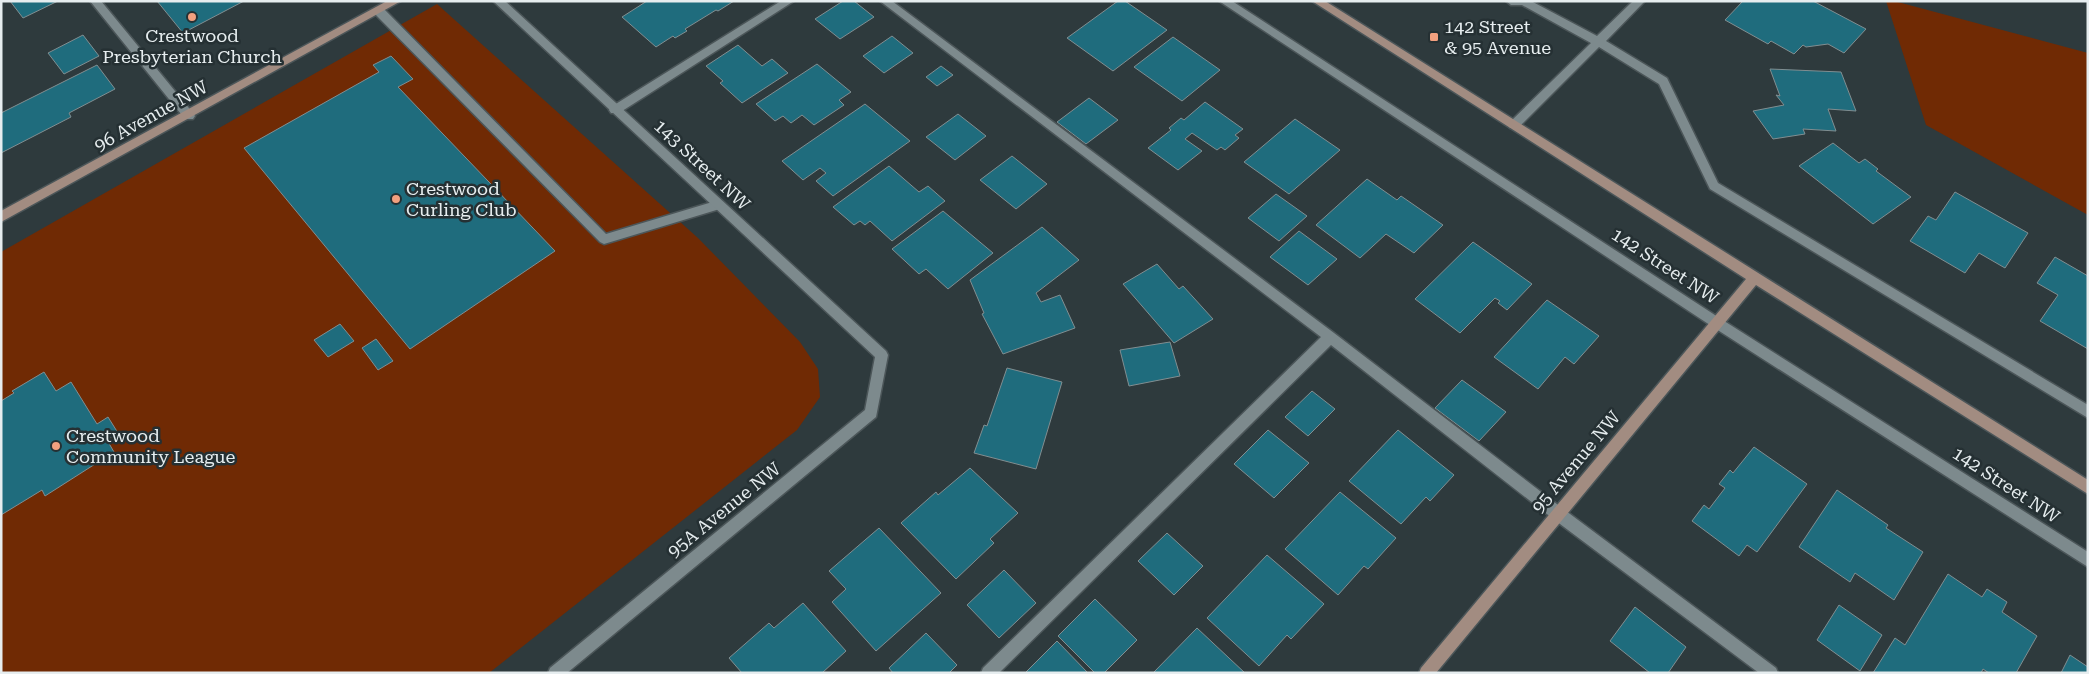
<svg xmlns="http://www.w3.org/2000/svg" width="2089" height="674" font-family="'Roboto Serif',serif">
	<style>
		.green { fill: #702a04 }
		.building { fill: #1f6c7d; stroke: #818e91 }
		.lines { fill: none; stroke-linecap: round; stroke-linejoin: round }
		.lane-casing { stroke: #4c5659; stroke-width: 3 }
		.street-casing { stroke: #4c5659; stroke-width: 3 }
		.secondary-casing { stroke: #4c5659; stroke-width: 3 }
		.lane { fill: #7d8a8d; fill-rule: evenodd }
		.street { fill: #7d8a8d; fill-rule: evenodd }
		.secondary { fill: #a28c81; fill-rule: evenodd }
		.poi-dot { fill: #f2a07f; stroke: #253033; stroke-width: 2 }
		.labels { text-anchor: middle; stroke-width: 5; stroke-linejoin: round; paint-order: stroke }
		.poi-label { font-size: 18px; fill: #e6edef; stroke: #253033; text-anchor: start }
		.street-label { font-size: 18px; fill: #e6edef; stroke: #253033 }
	</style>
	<rect width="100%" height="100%" fill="#2e3a3d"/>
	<!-- green -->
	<path class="green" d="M1886,1H1894L2088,53V215L1926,125Z
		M437,4L698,238L800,342L818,369L820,397L797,430L489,673H1V252Z"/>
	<!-- building -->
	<path class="building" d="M10,1H58L23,18Z
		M157,1H244L183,33Z
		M647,1H734L718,11L716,10L685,29L687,31L675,38L673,36L656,47L622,17Z
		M843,1H854L874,17L840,39L815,19Z
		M1118,1H1125L1167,30L1113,71L1067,38Z
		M1743,1H1813L1866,29L1844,53L1828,44L1806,47L1803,45L1794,54L1771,41L1768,44L1725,20Z
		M83,35L99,56L64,74L48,53Z
		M892,36L913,53L884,73L863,56Z
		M1173,37L1220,70L1182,101L1134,67Z
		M738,45L762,66L772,59L788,73L742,103L720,83L723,81L706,66Z
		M391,56L413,79L398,87L555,251L410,349L244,148L379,72L373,65Z
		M817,64L851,92L839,100L844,105L814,125L802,115L791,123L783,116L775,121L756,104Z
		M97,65L115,89L69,113L71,117L1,153V113Z
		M941,66L953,75L937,86L926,77Z
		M1770,69L1841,72L1856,111L1828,109L1836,131L1803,129L1805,134L1773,139L1753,111L1784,105L1776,95L1780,96Z
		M1089,98L1118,120L1086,144L1057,122Z
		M1205,102L1243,129L1235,135L1239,138L1225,150L1221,147L1217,150L1192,133L1185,139L1202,151L1178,170L1148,148L1171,130L1169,128L1181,118L1184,120Z
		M865,104L910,141L833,196L816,181L826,173L820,168L803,180L782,161Z
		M958,114L986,136L955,160L926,137Z
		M1295,119L1340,150L1289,194L1244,162Z
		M1833,143L1859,163L1865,159L1878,169L1876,171L1911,197L1873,224L1799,166Z
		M1012,156L1047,184L1016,209L980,180Z
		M889,166L919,192L928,186L945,201L892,241L870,221L865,225L860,221L854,225L833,207Z
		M1367,179L1397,200L1401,196L1443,225L1414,253L1386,234L1360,258L1316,225Z
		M1955,192L2028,233L2005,268L1979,253L1965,273L1910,241L1928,216L1936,220Z
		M1276,194L1307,216L1279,241L1248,218Z
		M943,211L993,253L948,289L926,269L919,274L892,249Z
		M1042,227L1079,260L1036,293L1041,302L1060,295L1075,328L1003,354L982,314L984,313L970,280Z
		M1299,231L1337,259L1308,285L1270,257Z
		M1473,242L1532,284L1507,310L1498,303L1500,301L1495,298L1460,333L1415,299Z
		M2055,257L2088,276V349L2040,321L2058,295L2037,283Z
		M1157,264L1179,289L1183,286L1213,319L1174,343L1123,284Z
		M1547,300L1599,336L1574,364L1565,357L1538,389L1494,357Z
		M340,324L354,341L328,357L314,340Z
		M376,339L393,361L378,370L362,348Z
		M1170,342L1180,376L1129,386L1120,350Z
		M1007,368L1062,382L1036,469L974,453L984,425L987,426Z
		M44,372L56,391L71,382L97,424L108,417L118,433L107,440L114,452L45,496L42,490L1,515V401L14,393L12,391Z
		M1462,380L1506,412L1479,441L1435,408Z
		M1312,391L1335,409L1308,436L1285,417Z
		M1268,430L1309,463L1274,498L1234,464Z
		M1398,430L1454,475L1430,501L1426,497L1401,524L1349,481Z
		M1754,447L1807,484L1757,552L1747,545L1739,556L1692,521L1704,505L1709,509L1725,488L1719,484L1730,470L1733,473Z
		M970,468L1018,513L990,539L994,543L956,579L901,523L936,492L938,495Z
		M1837,490L1888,525L1886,528L1923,552L1894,600L1855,573L1850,582L1799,547Z
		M1340,492L1396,538L1368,569L1364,566L1338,595L1285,549Z
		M879,528L941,593L876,651L832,602L846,589L829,571Z
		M1167,533L1203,566L1174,595L1138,561Z
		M1267,555L1324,604L1291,639L1287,635L1259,666L1207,618Z
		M1004,570L1036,603L999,638L967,605Z
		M1948,574L1982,597L1987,589L2007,602L2002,612L2037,636L2016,673H1989L1983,669L1981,673H1873L1895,638L1905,645Z
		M1095,599L1137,640L1104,673H1095L1058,636Z
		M803,603L846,651L822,673H742L729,658L769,623L774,628Z
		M1839,605L1882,635L1860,671L1817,640Z
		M1635,607L1686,647L1668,673H1650L1610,641Z
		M1197,628L1245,673H1153Z
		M926,633L957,665L949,673H893L889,668Z
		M1057,641L1088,673H1025Z
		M2070,655L2088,667V673H2061Z"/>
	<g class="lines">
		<!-- lane casing -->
		<g class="lane-casing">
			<path id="lane" d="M90,1H101L193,113L195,116L193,119H185Z
				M781,1H794L619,113H611L609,110L611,107Z
				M880,1H892L1334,333L1562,508L1776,668L1778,673H1759L1552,518L1331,345L999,673H981L983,668L1321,337Z
				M379,7L383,8L606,234L719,200L723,202L725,205L723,208L604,244L600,242L375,14L374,11L375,8Z"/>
		</g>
		<!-- street casing -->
		<g class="street-casing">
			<path id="street" d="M493,1H505L886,351L888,355L876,417L567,673H548L550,668L865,410L875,357Z
				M1219,1H1232L1721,319L2088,552V567L1713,327Z
				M1506,1H1531L1597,36L1633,1H1645L1606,41L1667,78L1718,183L2088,405V418L1710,189L1659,84L1599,47L1518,128H1510L1508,125L1510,122L1591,43L1522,5H1511Z"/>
		</g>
		<!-- secondary casing -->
		<g class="secondary-casing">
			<path id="secondary" d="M387,1H401L1,222V211Z
				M1312,1H1325L2088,480V494L1756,285L1436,673H1419L1421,668L1746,279Z"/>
		</g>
		<!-- lane -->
		<use href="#lane" class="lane"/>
		<!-- street -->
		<use href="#street" class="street"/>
		<!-- secondary -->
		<use href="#secondary" class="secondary"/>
	</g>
	<!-- markers -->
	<g class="poi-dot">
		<circle cx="192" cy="17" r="5"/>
		<rect x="1429" y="32" width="10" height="10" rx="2.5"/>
		<circle cx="396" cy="199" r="5"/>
		<circle cx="56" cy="446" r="5"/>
	</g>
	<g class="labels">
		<!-- poi labels -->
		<g class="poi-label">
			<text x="1444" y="33">142 Street<tspan x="1444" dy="21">&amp; 95 Avenue</tspan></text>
			<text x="192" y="42" text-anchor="middle">Crestwood<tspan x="192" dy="21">Presbyterian Church</tspan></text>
			<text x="406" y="195">Crestwood<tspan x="406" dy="21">Curling Club</tspan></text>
			<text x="66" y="442">Crestwood<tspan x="66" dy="21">Community League</tspan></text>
		</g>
		<!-- street labels -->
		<g class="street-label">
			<text transform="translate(151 116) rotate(-29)" y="6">96 Avenue NW</text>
			<text transform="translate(702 165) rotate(43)" y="6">143 Street NW</text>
			<text transform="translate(1665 266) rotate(33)" y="6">142 Street NW</text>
			<text transform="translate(1576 462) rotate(-50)" y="6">95 Avenue NW</text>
			<text transform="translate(2006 485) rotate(33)" y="6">142 Street NW</text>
			<text transform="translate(724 510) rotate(-39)" y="6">95A Avenue NW</text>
		</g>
	</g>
	<!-- border -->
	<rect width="2089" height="674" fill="none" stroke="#e6edef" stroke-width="5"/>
</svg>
